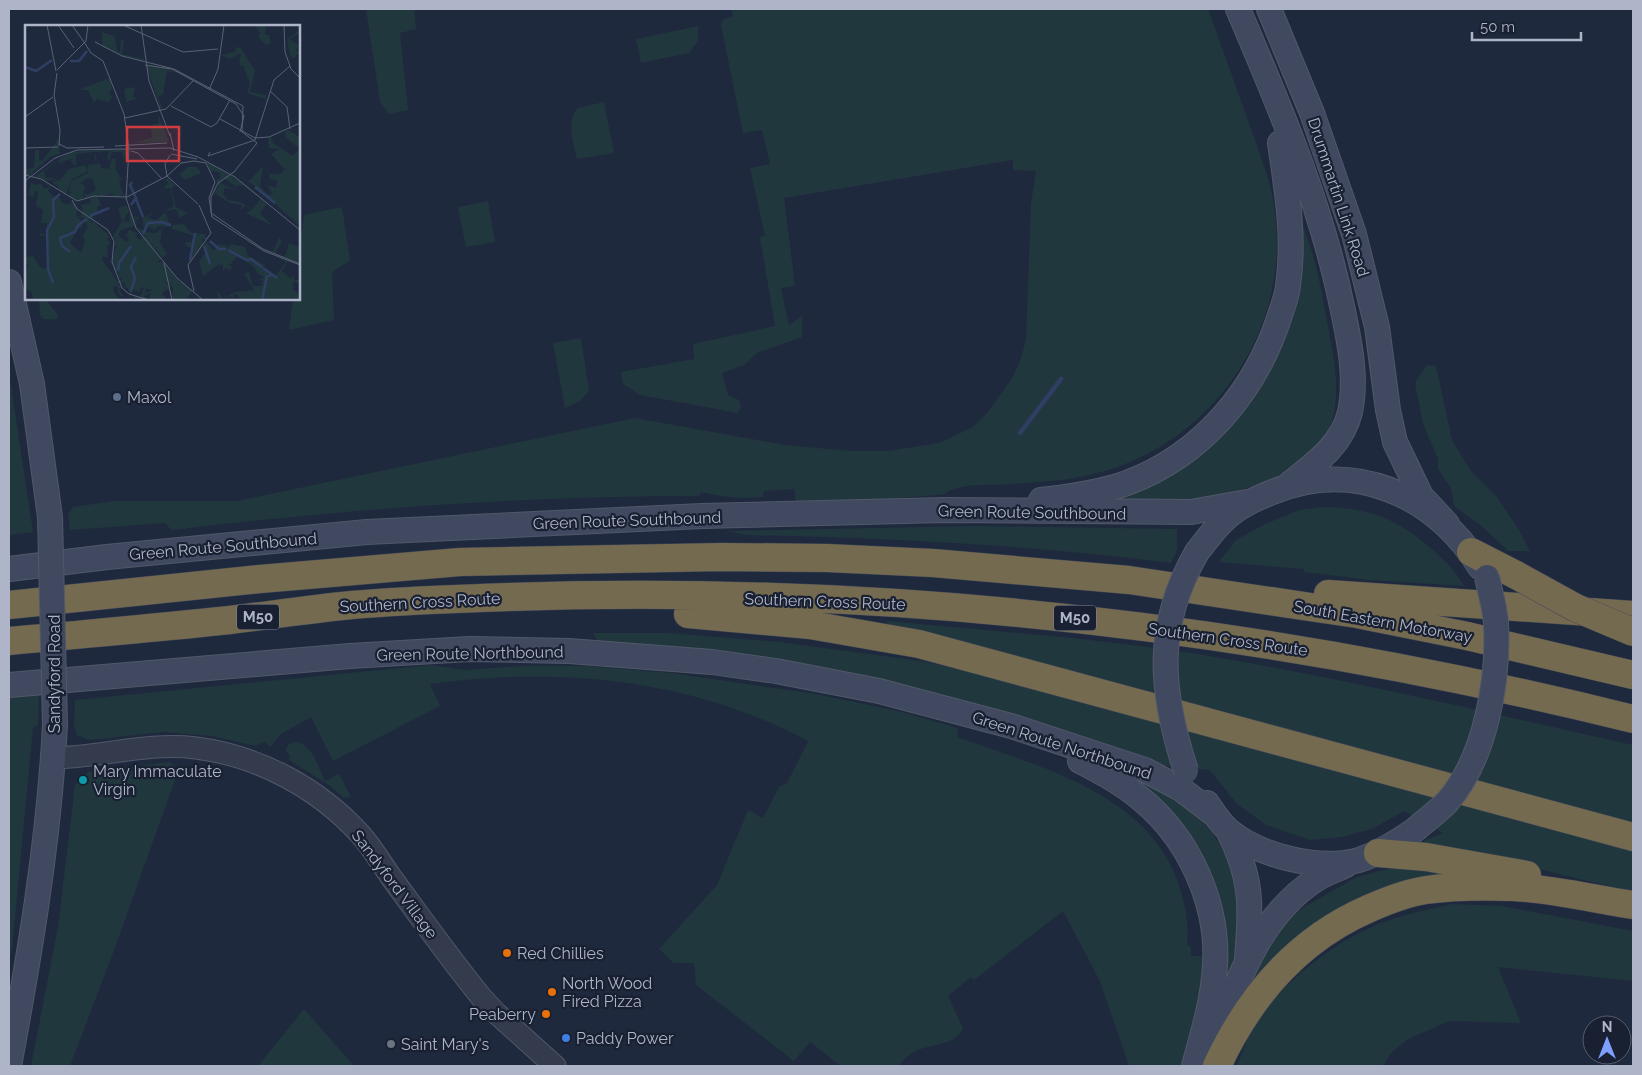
<svg xmlns="http://www.w3.org/2000/svg" width="1642" height="1075" font-family="Raleway,sans-serif">
	<style>
		.green { fill: #21373e }
		.lines { fill: none; stroke-linecap: round; stroke-linejoin: round }
		.stream { stroke: #2f3f64; stroke-width: 4.5 }
		.tertiary-casing { stroke: #51586a; stroke-width: 23 }
		.secondary-casing { stroke: #51586a; stroke-width: 26 }
		.motorway-casing { stroke: #3e4557; stroke-width: 29 }
		.tertiary { stroke: #333b4d; stroke-width: 21 }
		.secondary { stroke: #414960; stroke-width: 24 }
		.motorway { stroke: #746a50; stroke-width: 28 }
		.secondary-bridge-casing { stroke: #51586a; stroke-width: 26; stroke-linecap: butt }
		.motorway-bridge-casing { stroke: #3e4557; stroke-width: 29; stroke-linecap: butt }
		.secondary-bridge { stroke: #414960; stroke-width: 24 }
		.motorway-bridge { stroke: #746a50; stroke-width: 28 }
		.service-dot { fill: #5c6f8a; stroke: #192031; stroke-width: 2 }
		.culture-dot { fill: #0f9aa8; stroke: #192031; stroke-width: 2 }
		.food-dot { fill: #e8710a; stroke: #192031; stroke-width: 2 }
		.shop-dot { fill: #3f7fe0; stroke: #192031; stroke-width: 2 }
		.worship-dot { fill: #6b7280; stroke: #192031; stroke-width: 2 }
		.labels { text-anchor: middle; stroke-width: 4.5; stroke-linejoin: round; paint-order: stroke }
		.shield { fill: #192031; stroke: #81889b; stroke-width: 1 }
		.shield-label { font-size: 15px; font-weight: bold; fill: #aeb5c9 }
		.street-label { font-size: 16px; fill: #aeb5c9; stroke: #192031 }
		.poi-label { font-size: 16px; fill: #aeb5c9; stroke: #192031; text-anchor: start }
		.inset-river { fill: none; stroke: #2f3f64; stroke-width: 2.5 }
		.inset-road { fill: none; stroke: #586175; stroke-width: 1 }
		.view { fill: #d03d40; fill-opacity: 0.15; stroke: #d03d40; stroke-width: 2.5 }
		.inset-edge { fill: none; stroke: #aeb5c9; stroke-width: 2.5 }
	</style>
	<rect width="100%" height="100%" fill="#1f293d"/>
	<!-- green -->
	<path class="green" d="M366,9H414L416,29L400,33L408,110L389,114L380,102Z
		M731,9H1208C1222,47 1235,85 1249,123C1258,150 1270,177 1274,206C1293,322 1219,436 1108,470C1077,480 1044,482 1011,484C989,486 965,482 945,493L948,494L866,501L796,504L794,489L764,491L763,497C740,499 724,497 701,492L699,496C523,496 347,509 172,530L165,523L70,530L68,515L73,507L114,501H237L635,418L785,445L851,451H888L939,443L973,427L987,413L1013,377L1021,358L1026,340L1031,204L1036,171L1013,170V160L784,198L795,286L781,288L789,325L802,316V337L757,353L744,365L722,373L728,395L739,400L741,406L738,413L640,395L623,384L621,372L694,359L693,344L775,326L760,237L765,236L750,168L770,164L762,130L743,133L721,25L723,20L733,16Z
		M698,26V41L689,53L641,63L636,39Z
		M604,102L614,153L577,159C574,142 565,122 578,108Z
		M488,201L495,242L466,247L458,207Z
		M342,207L350,260L332,272L334,320L289,330L293,299H299V255L304,215Z
		M1295,211C1313,240 1322,292 1328,326C1334,359 1342,395 1330,427C1311,479 1251,488 1204,497C1189,500 1172,505 1156,506C1134,507 1110,502 1088,500L1141,484L1266,368Z
		M39,299L46,300L59,316C55,321 49,319 43,319L40,315Z
		M581,338L589,391L580,401L565,408L553,343Z
		M1427,365L1436,366L1452,440L1471,471L1496,496L1518,528L1530,551H1508L1484,528L1454,506L1451,488L1438,469V459L1423,424L1415,383Z
		M9,372L33,532L9,535Z
		M1321,507C1369,507 1398,519 1434,551C1446,562 1456,571 1464,586L1369,580L1304,572V569L1219,562L1236,540L1265,524L1300,510Z
		M976,526L1177,529V550L1171,563C1028,545 890,538 746,535L727,531Z
		M887,621C1000,632 1115,639 1227,659C1363,683 1498,715 1633,745V827L885,635Z
		M593,633H668L779,642L928,662L1078,698L1633,850V892L1526,866L1415,850L1425,840L1443,833L1404,811L1372,829L1341,837L1310,840L1266,825L1237,804L1210,770L1157,765L1025,723L599,645Z
		M431,665L464,670L522,666H586L671,673L816,694L898,711L958,728L957,737C1041,767 1155,795 1181,892C1186,909 1189,926 1187,944L1191,948V956H1208L1185,1066H1129L1100,981L1063,911L974,980L971,977L948,996L963,1028C956,1046 932,1043 916,1051C908,1055 903,1060 898,1066H841L810,1042L794,1061L696,985L694,963H674L659,949L717,885L748,810L763,818L779,787L787,783L808,741C692,679 559,666 430,684L440,706L333,761L311,717L281,734L270,747L265,742L255,746L212,736L164,732L89,740L77,735L74,726L75,700Z
		M39,692L38,725L33,727L12,949L9,958V695Z
		M297,742C313,746 319,768 325,781L339,774L351,797L344,798L329,785L289,760L290,755L285,750L289,744Z
		M170,762L177,769L175,780L113,953L70,1066H31L58,927L75,785L88,772Z
		M1132,778C1148,785 1166,792 1181,802C1210,822 1240,868 1242,905C1243,934 1234,964 1223,990L1220,923Z
		M1388,869H1428L1471,875L1392,893L1237,1010L1267,942L1295,912L1357,877Z
		M1452,904L1501,906L1633,931V981L1498,967L1521,1023L1449,1021L1408,1039L1391,1053L1383,1066H1237C1241,1057 1244,1047 1248,1038C1273,987 1340,935 1393,919C1412,912 1433,909 1452,904Z
		M304,1009L354,1066H258Z"/>
	<g class="lines">
		<!-- stream -->
		<path class="stream" d="M1020,433L1061,379"/>
		<!-- tertiary casing -->
		<g class="tertiary-casing">
			<path id="tertiary" d="M53,758C101,757 148,742 196,748C259,756 318,788 360,834C372,847 381,863 391,877C421,918 450,959 482,998L496,1013L555,1066"/>
		</g>
		<!-- secondary casing -->
		<g class="secondary-casing">
			<path id="secondary" d="M1238,9C1280,107 1322,206 1343,311C1350,344 1357,379 1350,412C1342,446 1313,465 1287,486
				M1269,9L1312,113L1354,234L1377,327L1388,410L1395,442L1421,496L1447,524
				M9,282L32,384L50,517
				M1041,500C1067,497 1102,492 1127,483C1202,455 1256,391 1280,315C1283,306 1287,296 1288,286C1295,237 1287,191 1280,143
				M1197,552C1206,541 1214,529 1224,520C1237,507 1253,500 1270,493C1353,458 1434,494 1480,567
				M9,569L107,557L367,532L702,516L945,510L1191,512L1247,502
				M9,685L350,656L469,649L569,651L712,662L776,671L879,691L1011,726L1145,770L1181,789L1215,815
				M1080,761C1101,772 1122,783 1141,799C1189,838 1219,904 1215,966C1213,1000 1203,1033 1194,1066
				M1207,803C1213,812 1220,823 1228,830C1259,856 1319,871 1359,860C1380,853 1398,842 1416,829
				M1228,830C1253,879 1251,905 1247,959
				M1211,1047C1236,987 1257,918 1315,880C1324,874 1336,870 1346,865
				M9,1066C30,953 49,840 55,725"/>
		</g>
		<!-- motorway casing -->
		<g class="motorway-casing">
			<path id="motorway" d="M1471,552L1516,575
				M1328,594L1633,615
				M9,605L260,579L460,562L723,557L827,558L933,563L1129,580L1357,614L1467,636L1633,675
				M688,614L810,625L919,644L1633,837
				M9,641C82,634 156,628 230,620C271,615 311,609 352,605C404,600 457,599 508,597C887,584 1266,628 1633,719
				M1378,853L1426,857L1527,875
				M1217,1066C1249,997 1297,940 1368,909C1386,901 1406,893 1426,890C1454,886 1484,886 1513,887C1553,889 1594,899 1633,905"/>
		</g>
		<!-- tertiary -->
		<use href="#tertiary" class="tertiary"/>
		<!-- secondary -->
		<use href="#secondary" class="secondary"/>
		<!-- motorway -->
		<use href="#motorway" class="motorway"/>
		<!-- secondary-bridge casing -->
		<g class="secondary-bridge-casing">
			<path id="secondary-bridge" d="M50,517L55,725
				M1186,771C1160,691 1154,627 1197,552
				M1416,829C1426,820 1439,811 1448,801C1486,757 1499,679 1496,623C1495,608 1490,592 1487,577"/>
		</g>
		<!-- motorway-bridge casing -->
		<g class="motorway-bridge-casing">
			<path id="motorway-bridge" d="M1516,575L1576,608L1633,632"/>
		</g>
		<!-- secondary-bridge -->
		<use href="#secondary-bridge" class="secondary-bridge"/>
		<!-- motorway-bridge -->
		<use href="#motorway-bridge" class="motorway-bridge"/>
	</g>
	<!-- markers -->
	<circle class="service-dot" cx="117" cy="397" r="5"/>
	<circle class="culture-dot" cx="83" cy="780" r="5"/>
	<g class="food-dot">
		<circle cx="507" cy="953" r="5"/>
		<circle cx="552" cy="992" r="5"/>
		<circle cx="546" cy="1014" r="5"/>
	</g>
	<circle class="shop-dot" cx="566" cy="1038" r="5"/>
	<circle class="worship-dot" cx="391" cy="1044" r="5"/>
	<g class="labels">
		<!-- shield labels -->
		<g class="shield">
			<rect x="237" y="604.5" width="42" height="25" rx="4"/>
			<rect x="1054" y="605.5" width="42" height="25" rx="4"/>
		</g>
		<g class="shield-label">
			<text x="258" y="622">M50</text>
			<text x="1075" y="623">M50</text>
		</g>
		<!-- street labels -->
		<g class="street-label">
			<text transform="translate(1339 197) rotate(72)" y="6">Drummartin Link Road</text>
			<text transform="translate(1032 512) rotate(1)" y="6">Green Route Southbound</text>
			<text transform="translate(627 520) rotate(-2)" y="6">Green Route Southbound</text>
			<text transform="translate(223 546) rotate(-5)" y="6">Green Route Southbound</text>
			<text transform="translate(825 601) rotate(2)" y="6">Southern Cross Route</text>
			<text transform="translate(420 602) rotate(-3)" y="6">Southern Cross Route</text>
			<text transform="translate(1383 621) rotate(10)" y="6">South Eastern Motorway</text>
			<text transform="translate(1228 639) rotate(8)" y="6">Southern Cross Route</text>
			<text transform="translate(470 653) rotate(-1)" y="6">Green Route Northbound</text>
			<text transform="translate(54 674) rotate(-90)" y="6">Sandyford Road</text>
			<text transform="translate(1062 745) rotate(18)" y="6">Green Route Northbound</text>
			<text transform="translate(395 884) rotate(53)" y="6">Sandyford Village</text>
		</g>
		<!-- poi labels -->
		<g class="poi-label">
			<text x="127" y="403">Maxol</text>
			<text x="93" y="777">Mary Immaculate<tspan x="93" dy="18">Virgin</tspan></text>
			<text x="517" y="959">Red Chillies</text>
			<text x="562" y="989">North Wood<tspan x="562" dy="18">Fired Pizza</tspan></text>
			<text x="536" y="1020" text-anchor="end">Peaberry</text>
			<text x="576" y="1044">Paddy Power</text>
			<text x="401" y="1050">Saint Mary's</text>
		</g>
	</g>
	<!-- overview -->
	<g transform="translate(25 25)">
		<rect width="275" height="275" fill="#1f293d"/>
		<path d="M241,0L240,10H244L246,18L241,20L233,12L235,8L230,1ZM275,5V8L264,14L274,20L270,26H275L269,33L265,31L267,40L262,14ZM77,7L90,11L92,26L95,27L96,15L99,16L97,29L118,34L117,27L119,36L98,31L77,21L71,17L70,15L77,21ZM211,22L216,23L230,46L225,67L241,70L240,74L222,68L225,58L218,40L214,41L216,28L205,34L195,30L210,27ZM121,40L143,43L151,48L142,46L138,69L133,72L138,84H136ZM85,53L87,64L84,67L87,72L84,77L72,74L69,78L63,65H53ZM110,62L108,72L114,73L101,77L99,64ZM133,88L144,117L110,118L127,112L125,100L134,98ZM263,105L275,112V201L230,161L209,148L224,156L238,141L235,161L242,169L248,170L242,160L251,163L252,156L245,154L243,144L245,149H255L260,145L246,129L254,124L244,123L243,114L246,112L248,118L268,131L275,124L261,113L260,107ZM34,113V126L36,128L25,132L5,150H0V144L9,143L10,125H14V135L17,136ZM104,124L103,133L99,134L97,127H87L85,135L82,134L84,126L76,127V130L75,127H69L72,135L70,137L69,127L51,129V140L45,142L49,140L46,135L49,133L37,137L36,143V138L32,137L19,146L20,152L34,154L20,156L11,151L45,127ZM87,134H91L90,144L97,154L94,157L100,172L97,169L96,172H88L87,167L84,171L83,167V170L75,171L73,167V170L60,173L59,166L58,173L52,176L43,171L48,166L44,167L46,156L63,148V140L75,138L76,143L84,144ZM62,153L68,154L71,165L62,170L58,166L61,165L58,159L55,158ZM182,137L221,160L257,192L242,179L235,188L248,201L221,188L228,184L235,174L219,161L212,160L214,163L198,153L194,157L210,165L200,163L198,169L203,175L215,177L226,184L220,181L216,185L217,180L205,178L189,168L194,161L189,153L191,156L196,152L194,147L185,146ZM60,140L63,146L46,155L41,170L27,156L35,155L44,144ZM163,142H172L176,148L160,155L154,149ZM142,153L150,160L146,164L151,182L162,188L155,193L151,184L140,186L149,181L145,163L138,164L128,173L141,161L143,157L140,155L134,160ZM6,158L12,160L16,158L19,164L26,162L23,166L29,172L36,168L33,171L37,177L42,180L47,177L53,183L51,192L58,190L53,188H58L56,180L66,178V172L73,171L76,181H72L73,188L67,191L69,196L66,193L63,196L67,195L65,202L68,196L82,209L88,205L82,210L85,213H81L86,218L82,221L83,233L78,231L77,235L93,257L98,253L93,252L94,246L91,248L87,234L92,220L88,221L91,216L88,211L97,196L93,183L101,180L104,186L98,196L104,197L105,187L109,195L110,201L96,205L93,210L101,217L105,215L101,211L104,205L115,209L111,210L113,214L116,215L117,210L122,213L113,204L109,191L116,193L111,194L112,203L119,205L117,193L129,187L122,193L132,195L140,187L146,202L133,201L129,205L123,201L121,207L131,208L137,203L135,218L142,229L137,232L125,217L136,234L132,237H138L153,255L168,266L162,273L165,275H147L148,263L139,255L145,263L137,268L142,275H124L126,267L119,271L123,275H112L109,272V270L115,274L118,264L121,263L120,268L127,265L117,262L114,267L107,264V270L105,269L102,262L98,263L101,260L99,257L93,259L97,263L94,265L98,270L97,273L93,266V262L89,261L88,266L95,275H9L6,266L0,264V246L5,237L0,243V232L8,231L15,242L22,244L24,227L22,212L17,210L14,212L15,208L22,210V198H16L18,185L11,181L13,166L9,167V172L3,170ZM52,192H58L63,202L58,211L60,217L56,228L45,218L53,203H57L58,197ZM159,199L166,208L180,209L182,215L177,214L178,220L163,238L169,223L162,222L160,217H167L170,211L147,204V200ZM254,213L257,216L250,229L260,232L264,218L275,222V239L247,228ZM182,217L188,225L192,223L188,217L193,222L194,219L202,221L200,226L206,219L220,222L222,230L239,240L242,229L239,243L251,250L261,237L253,233L263,236L257,246L266,254L269,251V255H275V259L269,256L268,265L275,269V275H217L211,269L208,270L211,275L206,271L196,275L194,273L192,269V265L198,274L210,267L229,265L219,249L224,247L228,261H238L236,257L240,256L234,255L239,252L232,248L230,243L214,230L203,241H208L204,246L202,243L198,246V239L194,242L195,238L178,251L174,237L181,227L179,220Z" fill="#21373e" fill-rule="evenodd"/>
		<path class="inset-river" d="M45,36H54L62,26M0,42L11,46L27,35M230,162L250,178M111,174L118,192M106,180L111,173L105,160L107,157M65,191L84,183M118,209L123,198L136,197L146,200M185,216L194,224H201M179,221L185,239M203,225L223,236M45,227L37,221L35,213L50,207L53,200L62,194M165,235L170,208M223,235L226,234L237,242M238,243L252,253M93,246L94,238L106,221M28,258L23,244L22,205L29,192L28,175L35,169M106,266L110,253L106,242L111,232M237,275L242,251L246,250"/>
		<path class="inset-road" d="M22,0L31,46M33,0L49,23M47,0L59,17M98,0L158,27L193,24M116,0L124,56L145,111M259,0L260,27L266,44L275,53M59,17L66,28L78,36L99,89L104,124L101,173L111,203L152,253L178,275M70,17L97,31L149,44L218,81L217,107L232,118L209,147L193,158L186,172V188L238,224L275,239M120,40L147,44L211,79L219,91L215,107M32,45L61,16L63,0M32,48L29,70L35,105L34,121M184,65L193,44L199,0M245,66L262,82L265,104M146,81L186,102L192,98L205,75M0,92L28,72M100,93L141,84L168,56M195,94L230,113M145,108L149,126M230,113L244,112L275,98M34,119L42,123L79,122M90,121L142,118M0,123L33,122M106,126L113,128L137,154M185,127L183,131L230,115L249,55L265,41M146,129L172,134M145,130L140,139L142,151L156,138L169,136L181,138M181,138L190,157L184,173L187,192L239,226L275,240M0,150L16,154L52,176L69,171L102,172L142,151L173,179M0,156L30,133L52,125L145,123L173,132L210,152L275,205M47,175L52,184L83,205L89,216L87,237L97,263L104,269L124,275M139,238L147,275M169,266L163,240L186,208L174,180"/>
		<path class="view" d="M102,102H154V136H102Z"/>
		<rect width="275" height="275" class="inset-edge"/>
	</g>
	<!-- border -->
	<rect width="1642" height="1075" fill="none" stroke="#aeb5c9" stroke-width="20"/>
	<!-- north arrow -->
	<g transform="translate(1607 1040)"><circle r="24" fill="#192031" stroke="#555c6e"/>
	<path d="M0-4L9 19L0 12L-9 19Z" fill="#7da0ff"/>
	<text y="-8" font-size="14" font-weight="bold" text-anchor="middle" fill="#aeb5c9">N</text>
	</g>
	<!-- scale -->
	<path d="M1472 32v8h109v-8" fill="none" stroke="#aeb5c9" stroke-width="2.5"/>
	<text x="1480" y="32" font-size="15" fill="#aeb5c9" stroke="#192031" stroke-width="4" paint-order="stroke">50 m</text>
</svg>
